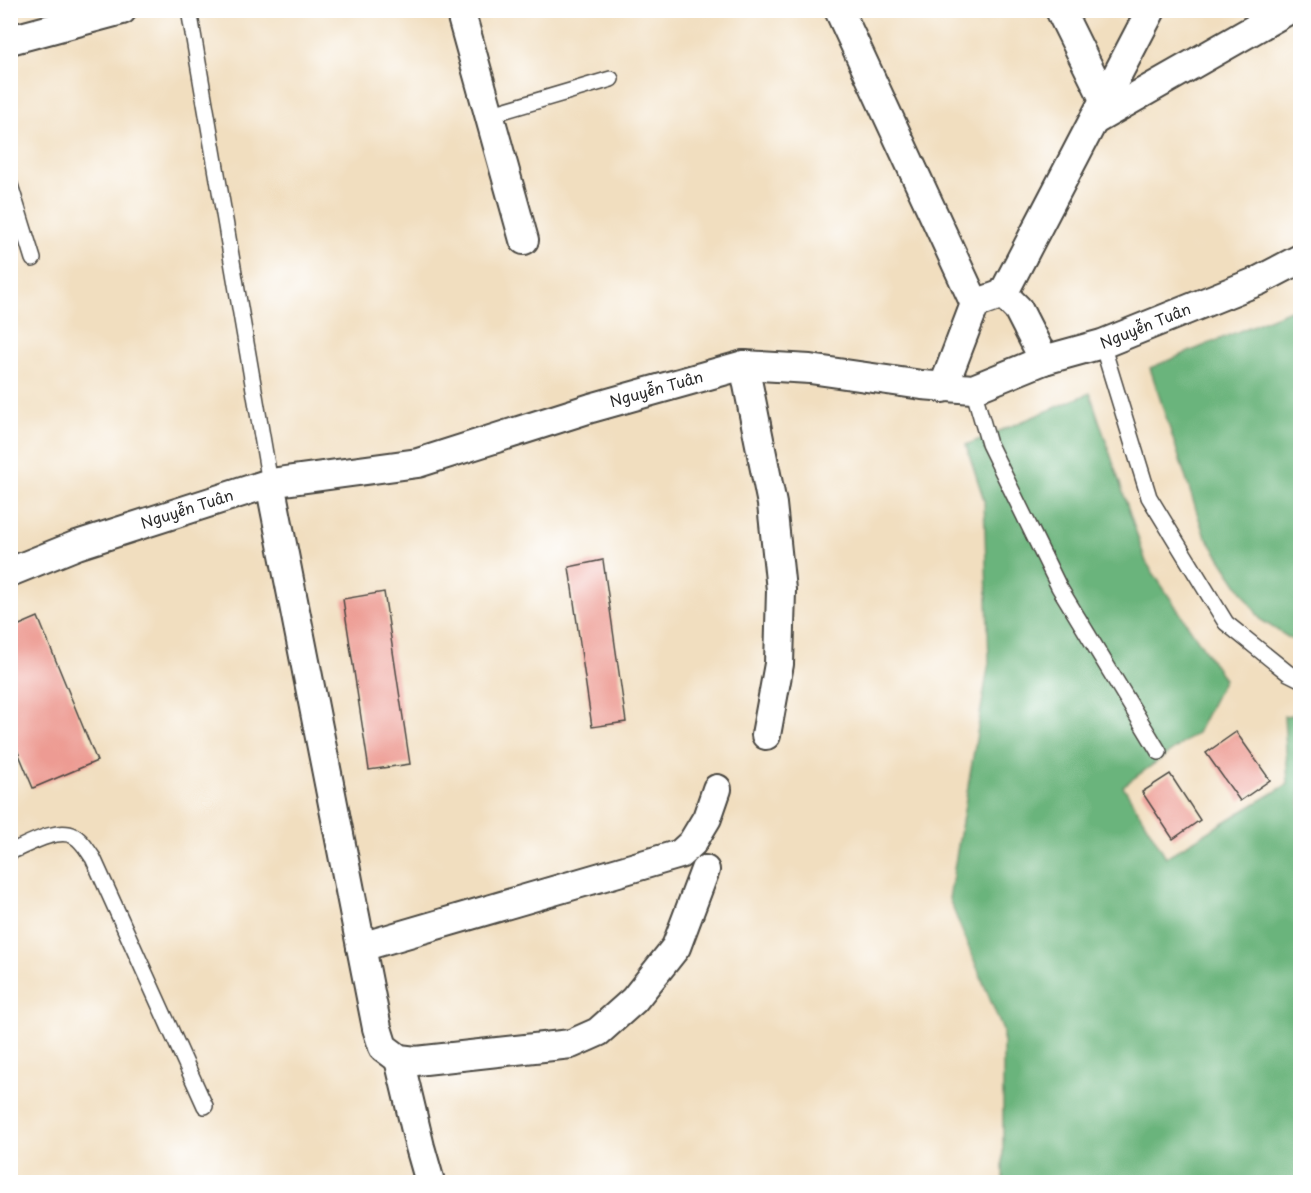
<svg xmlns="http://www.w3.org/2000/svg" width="1311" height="1193" font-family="'Playpen Sans',sans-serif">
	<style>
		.forest { fill: #6bb47b; stroke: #4b7053; stroke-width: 1.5 }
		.building { fill: #ed9b93 }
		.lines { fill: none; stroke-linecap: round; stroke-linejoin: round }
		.lane-casing { stroke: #494641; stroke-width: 18 }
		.street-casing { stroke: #494641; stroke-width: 32 }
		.lane { stroke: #fff; stroke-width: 15 }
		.street { stroke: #fff; stroke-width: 28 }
		.labels { text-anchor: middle; stroke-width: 4.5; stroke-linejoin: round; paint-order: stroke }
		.street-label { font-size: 15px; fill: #2b2b2b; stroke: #fff }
	</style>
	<rect width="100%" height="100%" fill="#fff"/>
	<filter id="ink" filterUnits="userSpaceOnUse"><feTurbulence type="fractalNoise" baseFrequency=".0167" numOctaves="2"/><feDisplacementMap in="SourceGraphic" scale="12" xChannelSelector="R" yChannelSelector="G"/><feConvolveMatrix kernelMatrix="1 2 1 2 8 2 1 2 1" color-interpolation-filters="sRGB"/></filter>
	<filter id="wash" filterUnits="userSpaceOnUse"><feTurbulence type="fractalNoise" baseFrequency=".008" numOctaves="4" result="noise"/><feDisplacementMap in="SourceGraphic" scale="24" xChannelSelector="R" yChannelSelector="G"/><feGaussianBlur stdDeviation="1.35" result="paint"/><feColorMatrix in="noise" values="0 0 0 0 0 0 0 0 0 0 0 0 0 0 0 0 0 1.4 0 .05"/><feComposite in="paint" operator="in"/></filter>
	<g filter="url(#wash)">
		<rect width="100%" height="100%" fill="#f1debf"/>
		<!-- forest -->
		<path class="forest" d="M1300,306V645L1261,620L1204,534L1150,368Z
			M1090,393L1146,562L1224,679L1197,733L1123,786L1166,857L1288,784L1284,716L1300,714V831L1299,832L1300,868V1182H1003V1031L949,899L989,662L984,500L966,445Z"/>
		<g id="blocks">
			<!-- building -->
			<path class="building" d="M603,560L626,722L592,727L569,567Z
				M384,592L410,764L369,770L343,599Z
				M38,617L97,761L33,788L10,733V629Z
				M1236,732L1270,780L1240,801L1206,753Z
				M1170,774L1200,820L1173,839L1142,792Z"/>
		</g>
	</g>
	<g filter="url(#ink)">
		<use href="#blocks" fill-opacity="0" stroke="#494641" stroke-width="1.5"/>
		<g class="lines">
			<!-- lane casing -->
			<g class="lane-casing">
				<path id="lane" d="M189,10L270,483
					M489,115L611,79
					M10,185L33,259
					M1102,344L1149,497L1226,623L1288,673L1300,679
					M973,389L989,444L1059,587L1159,752
					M10,852C27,845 57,827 74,836C83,841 87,850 93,858L205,1106"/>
			</g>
			<!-- street casing -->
			<g class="street-casing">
				<g id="street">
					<path d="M460,10L524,240"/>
					<path d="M839,10L975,304"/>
					<path d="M1060,10L1105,101"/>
					<path d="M10,40L122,10"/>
					<path d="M1095,120L1288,10"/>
					<path d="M1003,294L1018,309L1044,360"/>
					<path d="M744,365L772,504L781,590L779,664L766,735"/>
					<path d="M943,388L975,304L1003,294L1151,10"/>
					<path d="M270,483L377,1028L383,1047L399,1059L416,1061L571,1044L598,1032L634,1000L676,947L705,870"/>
					<path id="s1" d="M10,572L77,545L270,483L418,463L591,408L744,365L810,369L922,385L973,389L1044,360L1102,344L1258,281L1300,259"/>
					<path d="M361,947L680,854L692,843L707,818L717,789"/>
					<path d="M399,1059L420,1147L430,1182"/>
				</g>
			</g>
			<!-- lane -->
			<use href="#lane" class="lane"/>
			<!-- street -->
			<use href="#street" class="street"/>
		</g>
	</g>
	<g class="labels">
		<!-- street labels -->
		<g class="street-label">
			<text dy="5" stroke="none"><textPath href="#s1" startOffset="1179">Nguyễn Tuân</textPath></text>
			<text dy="5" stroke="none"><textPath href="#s1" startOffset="674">Nguyễn Tuân</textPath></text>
			<text dy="5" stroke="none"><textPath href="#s1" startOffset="188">Nguyễn Tuân</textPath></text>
		</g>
	</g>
	<!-- margin -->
	<rect width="1311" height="1193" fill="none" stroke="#fff" stroke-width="36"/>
</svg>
